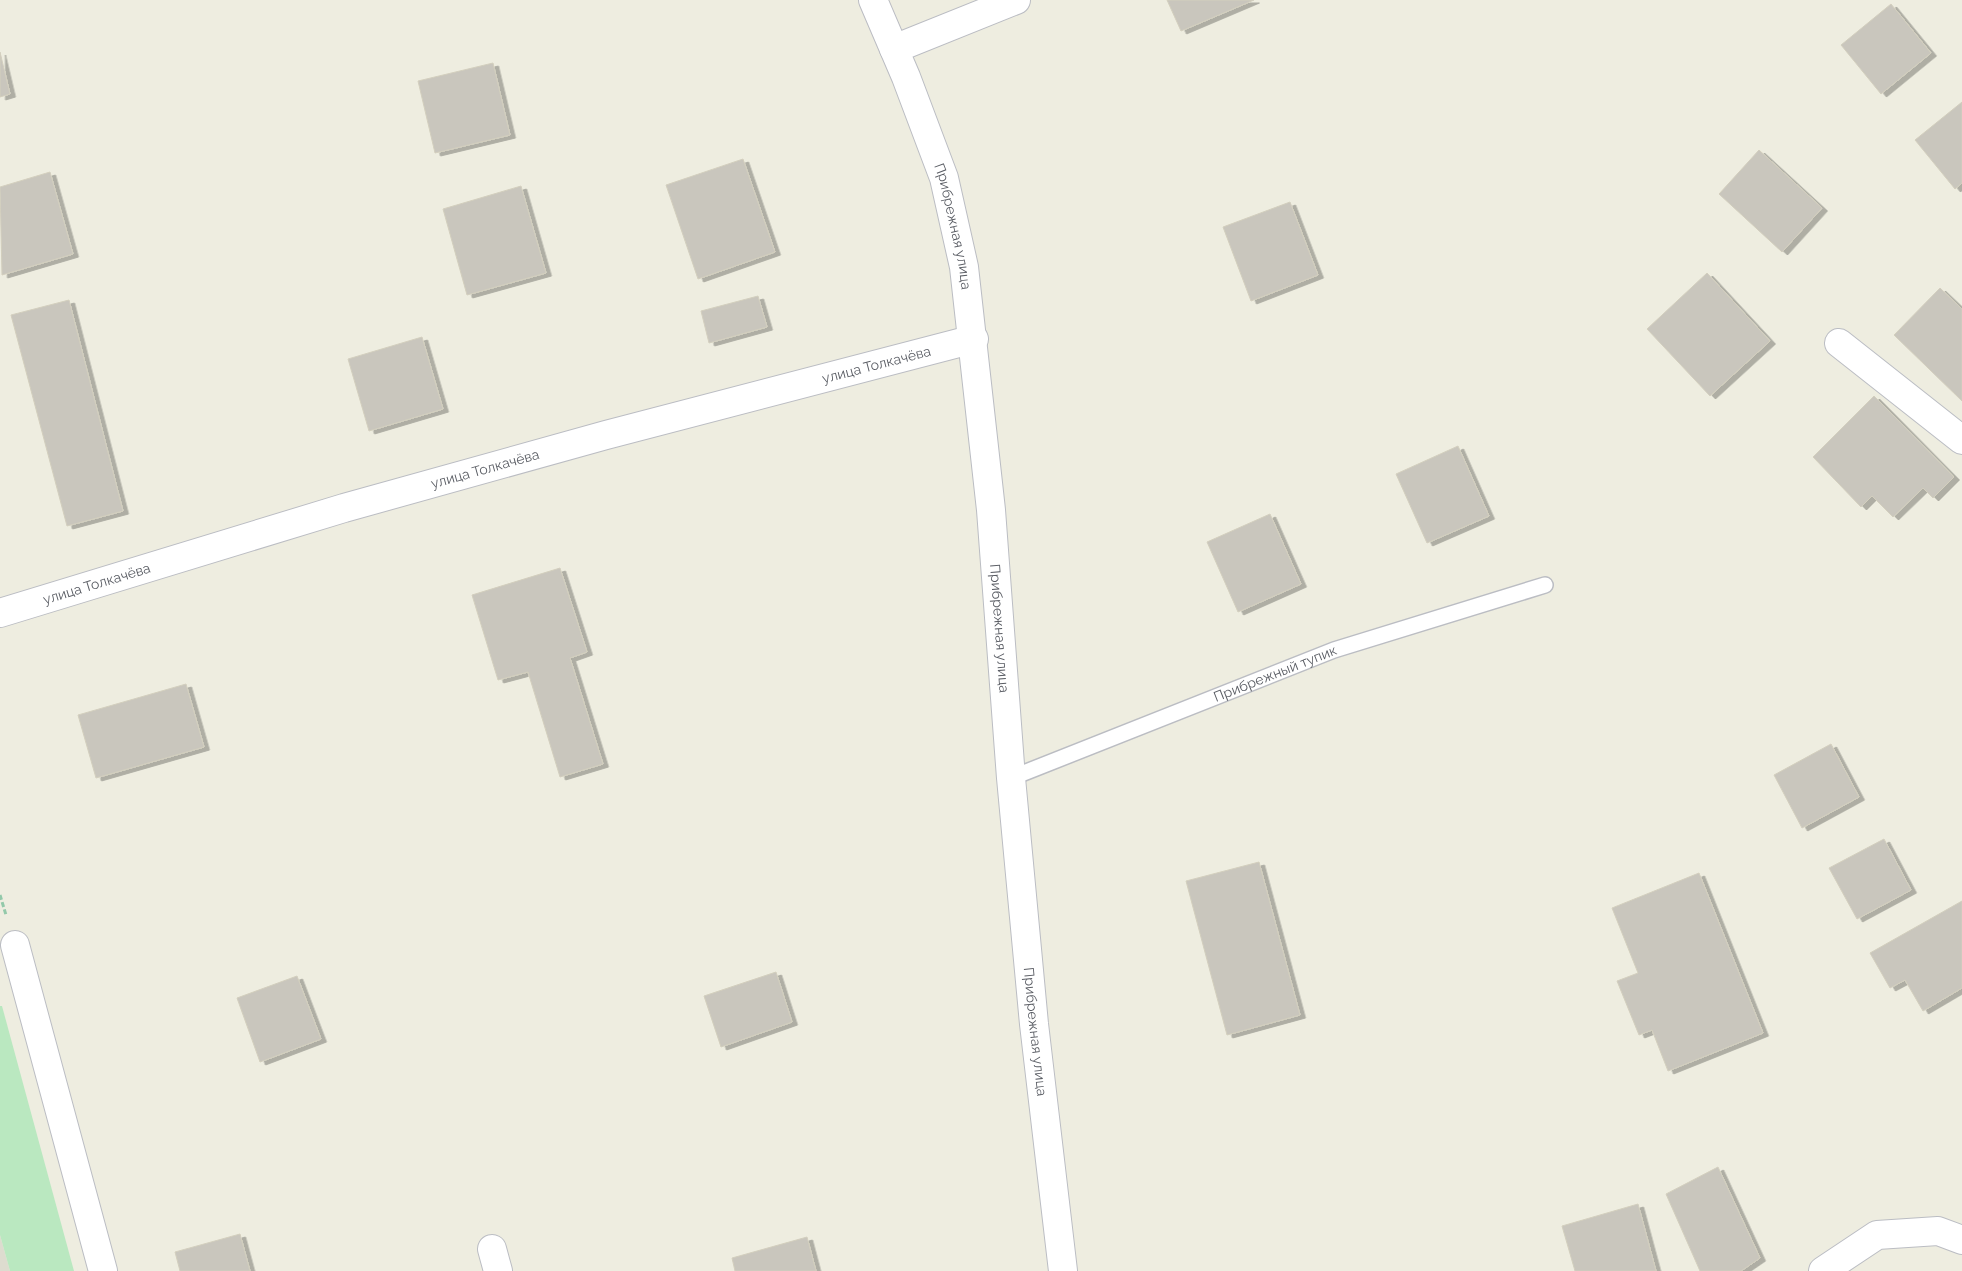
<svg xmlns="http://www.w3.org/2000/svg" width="1962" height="1271" font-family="Raleway,sans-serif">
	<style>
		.education { fill: #dddccf }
		.green { fill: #bae8c0 }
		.building { fill: #c9c6bd; stroke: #d3cfbe; filter: url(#shadow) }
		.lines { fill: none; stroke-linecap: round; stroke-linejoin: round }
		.service-casing { stroke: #bbbdc3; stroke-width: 18 }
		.minor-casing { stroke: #bbbdc3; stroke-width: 30 }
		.tertiary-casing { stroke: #bbbdc3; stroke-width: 30 }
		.path { stroke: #93c9aa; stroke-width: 3; stroke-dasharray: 5 2.5; stroke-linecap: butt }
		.service { stroke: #fff; stroke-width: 15 }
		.minor { stroke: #fff; stroke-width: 28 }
		.tertiary { stroke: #fff; stroke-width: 28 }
		.labels { text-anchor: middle; stroke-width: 4; stroke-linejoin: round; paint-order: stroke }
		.street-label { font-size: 14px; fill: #595c63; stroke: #fff }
	</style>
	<defs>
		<filter id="shadow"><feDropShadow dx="5.5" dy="3" stdDeviation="0" flood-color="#0004"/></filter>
	</defs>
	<rect width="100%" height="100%" fill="#eeede0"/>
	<!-- education -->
	<path class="education" d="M0,1235L10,1271H0Z"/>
	<!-- green -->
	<path class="green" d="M0,1006H2L74,1271H10L0,1235Z"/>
	<!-- building -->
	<path class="building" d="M1167,0H1254L1181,31Z
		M1891,4L1931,53L1881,94L1841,45Z
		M0,52L10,94L0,97Z
		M493,63L510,135L435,153L418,81Z
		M1962,102V183L1955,189L1915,140Z
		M1759,150L1822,208L1782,252L1719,194Z
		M743,159L775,252L698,279L666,185Z
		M50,172L73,254L2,275L0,187Z
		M521,186L546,273L467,295L443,209Z
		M1290,202L1318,275L1251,301L1223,227Z
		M1707,273L1770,341L1710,396L1647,329Z
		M1940,288L1962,309V401L1894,335Z
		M758,296L767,327L709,343L701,311Z
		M69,300L123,511L67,526L11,315Z
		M422,337L443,409L369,431L348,359Z
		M1874,396L1954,477L1933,498L1923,488L1893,517L1872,496L1861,507L1813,457Z
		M1458,446L1489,516L1427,543L1396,474Z
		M1270,514L1301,584L1238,612L1207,542Z
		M560,568L587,652L570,658L603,764L560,777L528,672L498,680L472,595Z
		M186,684L204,747L96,778L78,715Z
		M1831,744L1859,797L1802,828L1774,775Z
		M1884,839L1911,890L1857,919L1829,868Z
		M1259,862L1300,1015L1227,1035L1186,881Z
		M1699,873L1763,1033L1668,1071L1652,1030L1639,1035L1617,981L1638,973L1612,908Z
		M1962,901V988L1923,1011L1905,980L1890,988L1870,953Z
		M776,972L792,1022L721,1047L704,996Z
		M297,976L321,1039L260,1062L237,998Z
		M1718,1167L1760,1258L1741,1271H1700L1666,1194Z
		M1638,1204L1656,1271H1575L1562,1226Z
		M240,1234L250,1271H180L175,1252Z
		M807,1237L816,1271H735L732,1258Z"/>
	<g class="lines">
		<!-- service casing -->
		<g class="service-casing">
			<g id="service">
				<path id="s1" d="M1011,778L1334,650L1545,585"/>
			</g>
		</g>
		<!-- minor casing -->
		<g class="minor-casing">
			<path id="minor" d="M894,49L1016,0
				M1839,343L1962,440
				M15,945L103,1271
				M492,1249L498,1271
				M1823,1271L1877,1235L1938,1231L1962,1240"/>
		</g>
		<!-- tertiary casing -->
		<g class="tertiary-casing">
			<g id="tertiary">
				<path id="s2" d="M873,0L906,77L944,178L964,267L991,510L1011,778L1034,1024L1063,1271"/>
				<path id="s3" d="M0,613L344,508L606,435L974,339"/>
			</g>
		</g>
		<!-- path -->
		<path class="path" d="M0,895L6,915"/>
		<!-- service -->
		<use href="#service" class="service"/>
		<!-- minor -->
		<use href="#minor" class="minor"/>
		<!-- tertiary -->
		<use href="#tertiary" class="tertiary"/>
	</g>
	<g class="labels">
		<!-- street labels -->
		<g class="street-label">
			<text dy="5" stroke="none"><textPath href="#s2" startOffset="241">Прибрежная улица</textPath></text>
			<text dy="5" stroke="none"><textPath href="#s3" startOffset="911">улица Толкачёва</textPath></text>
			<text dy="5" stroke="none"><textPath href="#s3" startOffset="506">улица Толкачёва</textPath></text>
			<text dy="5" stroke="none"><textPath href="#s3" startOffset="101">улица Толкачёва</textPath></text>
			<text dy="5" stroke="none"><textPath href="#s2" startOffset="646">Прибрежная улица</textPath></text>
			<text dy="5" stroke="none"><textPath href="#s1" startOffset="284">Прибрежный тупик</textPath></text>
			<text dy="5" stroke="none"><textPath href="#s2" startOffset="1051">Прибрежная улица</textPath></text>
		</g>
	</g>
</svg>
